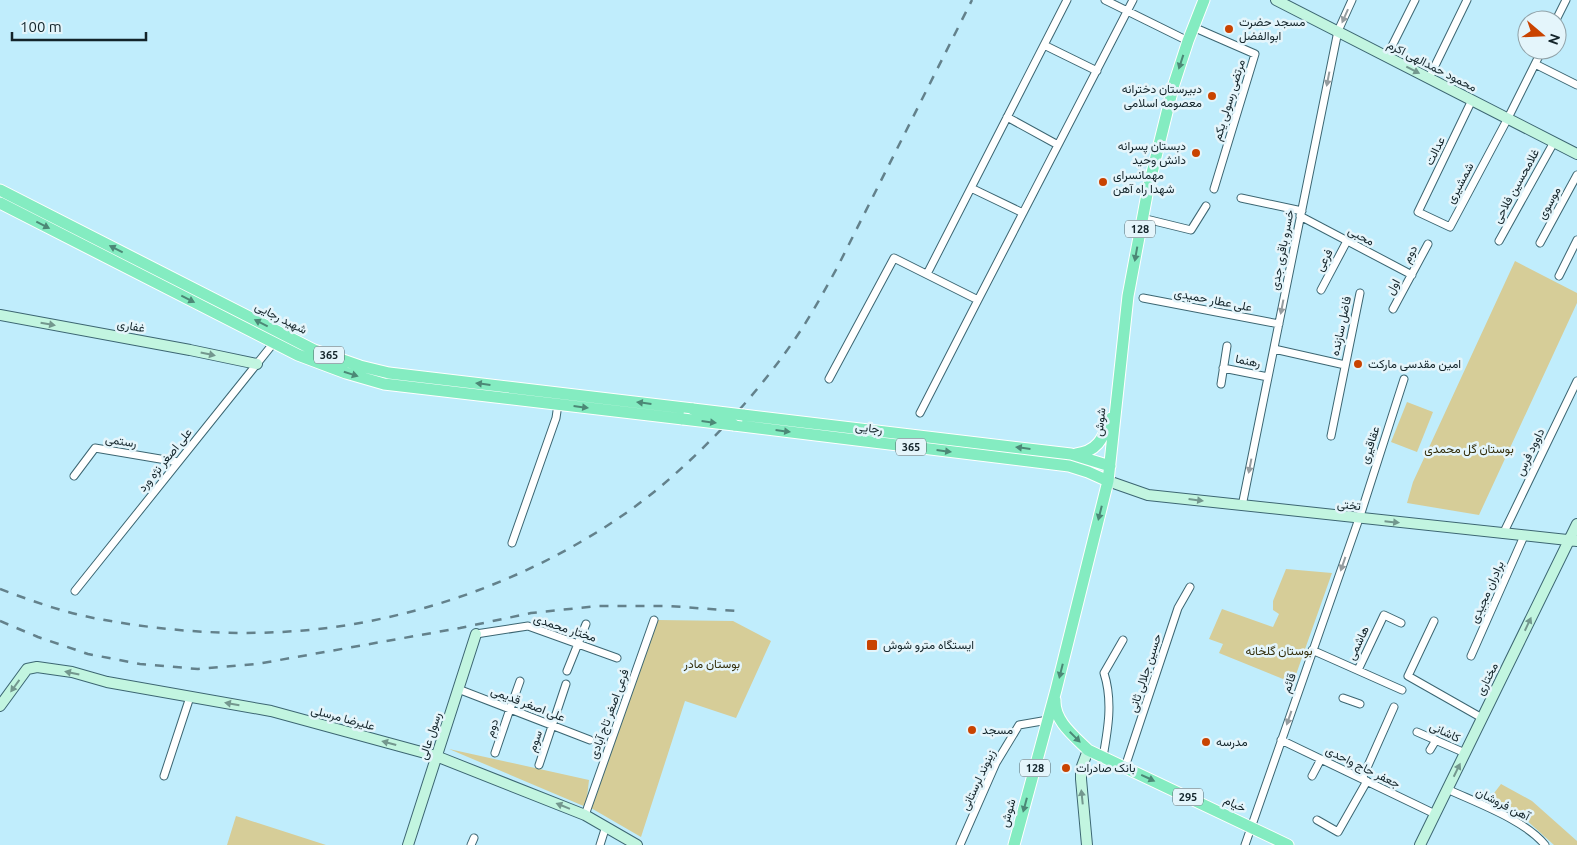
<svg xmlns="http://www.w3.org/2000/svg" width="1577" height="845" font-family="Ubuntu,Vazirmatn,sans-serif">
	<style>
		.green { fill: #d6cd98 }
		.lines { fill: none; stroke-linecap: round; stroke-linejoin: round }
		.street-casing { stroke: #3c6672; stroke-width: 9 }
		.secondary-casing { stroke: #3c6672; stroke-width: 12 }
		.primary-casing { stroke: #fff; stroke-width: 13 }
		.street { stroke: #fff; stroke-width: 7 }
		.secondary { stroke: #c2f5e0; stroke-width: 10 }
		.primary { stroke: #84ecc1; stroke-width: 11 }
		.rail { stroke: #63818b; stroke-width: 2.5; stroke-dasharray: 9 9; stroke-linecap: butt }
		.primary-bridge-casing { stroke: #fff; stroke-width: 13; stroke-linecap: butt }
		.primary-bridge { stroke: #84ecc1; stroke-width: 11 }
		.oneway { fill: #959c9f }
		.oneway2 { fill: #4c8876 }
		.oneway3 { fill: #73978e }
		.poi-dot { fill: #c94300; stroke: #e4f5fb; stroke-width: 2 }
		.labels { text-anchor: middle; stroke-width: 5; stroke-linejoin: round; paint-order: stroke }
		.shield { fill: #e4f5fb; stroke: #526369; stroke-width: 1 }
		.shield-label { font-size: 11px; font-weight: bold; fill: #13242a }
		.poi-label { font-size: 12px; fill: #13242a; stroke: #e4f5fb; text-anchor: start }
		.street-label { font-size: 12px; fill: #13242a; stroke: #e4f5fb }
		.park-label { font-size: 12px; fill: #332e0b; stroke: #e4f5fb }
	</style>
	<rect width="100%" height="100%" fill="#c0edfc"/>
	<!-- green -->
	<path class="green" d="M1515,261L1577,293V303L1479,515L1407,503L1413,482Z
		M1407,402L1433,412L1417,452L1391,442Z
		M1286,569L1332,573L1293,683L1219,653L1223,644L1209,639L1222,609L1273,627L1279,614L1273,610V601Z
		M658,620L733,621L771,641L736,718L685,701L641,837L591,808Z
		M449,749L589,780L586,807Z
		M1501,784L1532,801L1577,841V845H1554L1524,818L1488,801Z
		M236,816L326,845H227Z"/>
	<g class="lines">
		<!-- street casing -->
		<g class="street-casing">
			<path id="street" d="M1105,0L1188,41
				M1556,20L1566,0
				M1193,27L1255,54L1214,189
				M1044,45L1097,71
				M1387,56L1415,0
				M1535,64L1577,85
				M1429,78L1467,0
				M1472,100L1418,212L1450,227L1508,118L1542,50
				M1007,117L1058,145
				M971,188L1023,213
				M1241,198L1302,211
				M1300,216L1412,275
				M1142,218L1191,230L1206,206
				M1499,241L1554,142
				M1540,243L1577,175
				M927,274L1067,0
				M1559,276L1577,240
				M1321,290L1347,241
				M1143,298L1279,324
				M1393,309L1428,244
				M1274,349L1345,365
				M1223,368L1268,377
				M829,379L894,258L978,300L1133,0
				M1221,384L1227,346
				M920,413L978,300
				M1331,436L1360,293
				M74,476L95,448L178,462
				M1242,506L1338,31L1352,0
				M1503,534L1577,381
				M512,543L556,418L558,404
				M75,591L276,340
				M1434,621L1408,676L1482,718
				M476,634L528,626L617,658
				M1312,650L1402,690
				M1471,656L1524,536
				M1358,670L1384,615L1401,623
				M567,671L586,624
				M458,689L590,740
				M1343,698L1360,704
				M1417,732L1465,753
				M1281,740L1435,814
				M1430,750L1436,740
				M495,753L510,709L520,681
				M1103,757C1108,729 1113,701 1104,673L1123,640
				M539,765L566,684
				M1125,767L1178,608L1190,587
				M164,776L190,697
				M1312,776L1321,759
				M1362,779L1394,707
				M1447,789C1477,803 1525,820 1545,845
				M585,815L654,620
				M1317,820L1338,832L1367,781
				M471,845L474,838
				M600,845L606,826
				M960,845L996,763L1019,725L1048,720
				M1245,845L1361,513L1404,379"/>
		</g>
		<!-- secondary casing -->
		<g class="secondary-casing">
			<path id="secondary" d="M1276,0L1577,154
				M0,315L190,350L257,364
				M1108,481L1148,495L1577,541
				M0,706L27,669L37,667L72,672L107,682L271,711L436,756L585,815L637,845
				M408,845L476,634
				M1087,845L1081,779V769L1088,750
				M1420,845L1577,524"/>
		</g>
		<!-- primary casing -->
		<g class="primary-casing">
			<path id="primary" d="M0,190L314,350L360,366L389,373L693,409
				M0,203L298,355L346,373L384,384L683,419
				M743,415L1071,454L1110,466
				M734,425L1069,466L1088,472L1108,481
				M1076,454C1099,451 1103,437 1111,418
				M1055,700C1054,721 1074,736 1088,750L1288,845
				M1014,845L1056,690L1108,481L1128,296L1148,189L1174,84L1188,41L1204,0"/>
		</g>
		<!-- street -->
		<use href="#street" class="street"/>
		<!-- secondary -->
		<use href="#secondary" class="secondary"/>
		<!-- primary -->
		<use href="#primary" class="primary"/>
		<!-- rail -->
		<path class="rail" d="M0,589C32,601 65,613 99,619C164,631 230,636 296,631C423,622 560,569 659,488C712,443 762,389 801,330C814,310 826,288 838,266L972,0
			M0,621L38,637L88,654L140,664L198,669L257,664L460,628L531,613L598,606H669L737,611"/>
		<!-- primary-bridge casing -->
		<g class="primary-bridge-casing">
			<path id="primary-bridge" d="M693,409L743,415
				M683,419L734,425"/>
		</g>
		<!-- primary-bridge -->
		<use href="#primary-bridge" class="primary-bridge"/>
	</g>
	<!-- one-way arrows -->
	<defs><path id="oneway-solid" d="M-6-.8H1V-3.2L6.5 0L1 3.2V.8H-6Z" transform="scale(1.25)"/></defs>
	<g class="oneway">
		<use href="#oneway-solid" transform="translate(1345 16) rotate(114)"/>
		<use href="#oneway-solid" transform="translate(1328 79) rotate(101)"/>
		<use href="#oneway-solid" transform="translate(1282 307) rotate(101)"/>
		<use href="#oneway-solid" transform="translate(1250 466) rotate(101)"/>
		<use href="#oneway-solid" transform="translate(1343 564) rotate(109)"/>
		<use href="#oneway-solid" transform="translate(1289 718) rotate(109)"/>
	</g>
	<g class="oneway2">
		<use href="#oneway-solid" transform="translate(1181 62) rotate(108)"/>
		<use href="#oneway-solid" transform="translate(43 225) rotate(27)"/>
		<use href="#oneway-solid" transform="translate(116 249) rotate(-153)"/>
		<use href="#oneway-solid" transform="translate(1136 254) rotate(100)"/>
		<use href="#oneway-solid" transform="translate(188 299) rotate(27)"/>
		<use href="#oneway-solid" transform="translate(261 323) rotate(-153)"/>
		<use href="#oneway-solid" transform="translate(351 374) rotate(17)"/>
		<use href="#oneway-solid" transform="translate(483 384) rotate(-173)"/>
		<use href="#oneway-solid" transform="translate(644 403) rotate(-173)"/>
		<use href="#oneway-solid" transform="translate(581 407) rotate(7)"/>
		<use href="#oneway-solid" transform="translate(709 422) rotate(7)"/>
		<use href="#oneway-solid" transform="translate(783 431) rotate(7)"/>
		<use href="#oneway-solid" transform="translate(1023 448) rotate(-173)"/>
		<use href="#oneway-solid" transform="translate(944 451) rotate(7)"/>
		<use href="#oneway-solid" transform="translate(1100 513) rotate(104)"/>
		<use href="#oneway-solid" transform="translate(1061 671) rotate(104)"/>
		<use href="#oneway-solid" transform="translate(1075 737) rotate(45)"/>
		<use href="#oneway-solid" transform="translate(1148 778) rotate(25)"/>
		<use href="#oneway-solid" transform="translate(1025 805) rotate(105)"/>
	</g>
	<g class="oneway3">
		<use href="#oneway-solid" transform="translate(1413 70) rotate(27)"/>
		<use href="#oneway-solid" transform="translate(48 324) rotate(10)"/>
		<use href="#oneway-solid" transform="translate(208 354) rotate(12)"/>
		<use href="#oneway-solid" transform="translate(1196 500) rotate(7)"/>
		<use href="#oneway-solid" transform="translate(1392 522) rotate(6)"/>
		<use href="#oneway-solid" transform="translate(1528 624) rotate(-65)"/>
		<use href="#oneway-solid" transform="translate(72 673) rotate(-168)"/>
		<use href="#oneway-solid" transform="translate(15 686) rotate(126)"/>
		<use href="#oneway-solid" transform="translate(232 704) rotate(-170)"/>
		<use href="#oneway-solid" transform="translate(389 743) rotate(-165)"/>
		<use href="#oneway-solid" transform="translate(1457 770) rotate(-64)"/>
		<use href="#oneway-solid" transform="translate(1082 797) rotate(-96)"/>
		<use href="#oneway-solid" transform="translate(563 806) rotate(-158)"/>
	</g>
	<!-- markers -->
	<g class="poi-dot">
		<circle cx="1229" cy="29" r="5"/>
		<circle cx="1212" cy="96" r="5"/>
		<circle cx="1196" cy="153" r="5"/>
		<circle cx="1103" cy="182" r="5"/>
		<circle cx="1358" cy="364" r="5"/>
		<rect x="866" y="639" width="12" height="12" rx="2.5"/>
		<circle cx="972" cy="730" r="5"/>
		<circle cx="1206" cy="742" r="5"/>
		<circle cx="1066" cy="768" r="5"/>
	</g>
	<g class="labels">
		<!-- shield labels -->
		<g class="shield">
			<rect x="1125" y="220.5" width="30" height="17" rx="4"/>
			<rect x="314" y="346.5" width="30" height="17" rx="4"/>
			<rect x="896" y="438.5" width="30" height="17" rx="4"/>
			<rect x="1020" y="759.5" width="30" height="17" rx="4"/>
			<rect x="1173" y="788.5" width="30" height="17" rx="4"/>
		</g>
		<g class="shield-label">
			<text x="1140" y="233">128</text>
			<text x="329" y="359">365</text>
			<text x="911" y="451">365</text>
			<text x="1035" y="772">128</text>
			<text x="1188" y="801">295</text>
		</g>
		<!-- poi labels -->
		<g class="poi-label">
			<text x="1239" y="26">مسجد حضرت<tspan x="1239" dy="14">ابوالفضل</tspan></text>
			<text x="1202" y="93" text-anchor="end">دبیرستان دخترانه<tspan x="1202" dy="14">معصومه اسلامی</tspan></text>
			<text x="1186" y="150" text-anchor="end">دبستان پسرانه<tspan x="1186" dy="14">دانش وحید</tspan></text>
			<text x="1113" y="179">مهمانسرای<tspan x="1113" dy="14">شهدا راه آهن</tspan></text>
			<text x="1368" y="368">امین مقدسی مارکت</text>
			<text x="883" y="649">ایستگاه مترو شوش</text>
			<text x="982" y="734">مسجد</text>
			<text x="1216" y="746">مدرسه</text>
			<text x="1076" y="772">بانک صادرات</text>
		</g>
		<!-- street labels -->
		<g class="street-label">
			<text transform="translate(1432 66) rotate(27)" y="4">محمود حمدالهی اکرم</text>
			<text transform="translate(1229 100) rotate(-73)" y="4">مرتضی رسولی یکم</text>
			<text transform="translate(1435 151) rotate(-64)" y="4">عدالت</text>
			<text transform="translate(1460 183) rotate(-62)" y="4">شمشیری</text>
			<text transform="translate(1516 186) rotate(-61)" y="4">غلامحسین فلاحی</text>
			<text transform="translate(1549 203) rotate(-61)" y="4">موسوی</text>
			<text transform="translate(1361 236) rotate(28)" y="4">محبی</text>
			<text transform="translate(1282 250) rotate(-79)" y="4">خسرو باقری جدی</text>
			<text transform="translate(1410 254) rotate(-62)" y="4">دوم</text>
			<text transform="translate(1324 260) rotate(-62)" y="4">فرعی</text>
			<text transform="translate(1393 287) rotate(-62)" y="4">اول</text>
			<text transform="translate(1213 300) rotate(11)" y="4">علی عطار حمیدی</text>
			<text transform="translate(281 318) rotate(27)" y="4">شهید رجایی</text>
			<text transform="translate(131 326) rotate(10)" y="4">غفاری</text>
			<text transform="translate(1341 326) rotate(-78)" y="4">فاضل سازنده</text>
			<text transform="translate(1248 361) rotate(11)" y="4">رهنما</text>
			<text transform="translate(1100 422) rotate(-84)" y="4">شوش</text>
			<text transform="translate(869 428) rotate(7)" y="4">رجایی</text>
			<text transform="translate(121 441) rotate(9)" y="4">رستمی</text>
			<text transform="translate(1370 445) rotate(-72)" y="4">عقاقیری</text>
			<text transform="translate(1530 452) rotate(-64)" y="4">داوود فرس</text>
			<text transform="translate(165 460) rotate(-51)" y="4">علی اصغر نژه ورد</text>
			<text transform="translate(1349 505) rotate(6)" y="4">تختی</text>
			<text transform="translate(1487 592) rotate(-66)" y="4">برادران مجیدی</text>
			<text transform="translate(565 628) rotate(18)" y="4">مختار محمدی</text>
			<text transform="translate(1358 643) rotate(-65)" y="4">هاشمی</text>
			<text transform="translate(1145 673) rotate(-72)" y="4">حسین جلالی ثانی</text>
			<text transform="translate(1487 679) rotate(-63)" y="4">مختاری</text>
			<text transform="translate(1289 683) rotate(-71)" y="4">قائم</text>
			<text transform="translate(528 704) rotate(21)" y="4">علی اصغر قدیمی</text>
			<text transform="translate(609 714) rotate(-70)" y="4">فرعی اصغر تاج آبادی</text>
			<text transform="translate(343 718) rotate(15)" y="4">علیرضا مرسلی</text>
			<text transform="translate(492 728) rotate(-72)" y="4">دوم</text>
			<text transform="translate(1445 732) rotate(25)" y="4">کاشانی</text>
			<text transform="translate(430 736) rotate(-72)" y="4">رسول عالی</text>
			<text transform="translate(535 741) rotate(-71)" y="4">سوم</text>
			<text transform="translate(1363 767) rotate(26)" y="4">جعفر حاج واحدی</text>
			<text transform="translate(978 780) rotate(-65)" y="4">زینوند لرستانی</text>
			<text transform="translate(1235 804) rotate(25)" y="4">خیام</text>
			<text transform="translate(1503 804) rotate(27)" y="4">آهن فروشان</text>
			<text transform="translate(1008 813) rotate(-75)" y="4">شوش</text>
		</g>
		<!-- park labels -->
		<g class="park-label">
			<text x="1469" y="453">بوستان گل محمدی</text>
			<text x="1279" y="655">بوستان گلخانه</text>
			<text x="712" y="668">بوستان مادر</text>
		</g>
	</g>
	<!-- north arrow -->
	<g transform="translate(1542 35) rotate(109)"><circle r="24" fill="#e4f5fb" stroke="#90a1a7"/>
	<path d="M0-4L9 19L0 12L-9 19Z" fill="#c94300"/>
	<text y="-8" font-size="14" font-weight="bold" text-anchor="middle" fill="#13242a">N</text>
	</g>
	<!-- scale -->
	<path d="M12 32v8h134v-8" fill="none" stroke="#13242a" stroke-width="2.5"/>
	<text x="20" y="32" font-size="15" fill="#13242a" stroke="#e4f5fb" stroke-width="4" paint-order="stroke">100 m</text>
</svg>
